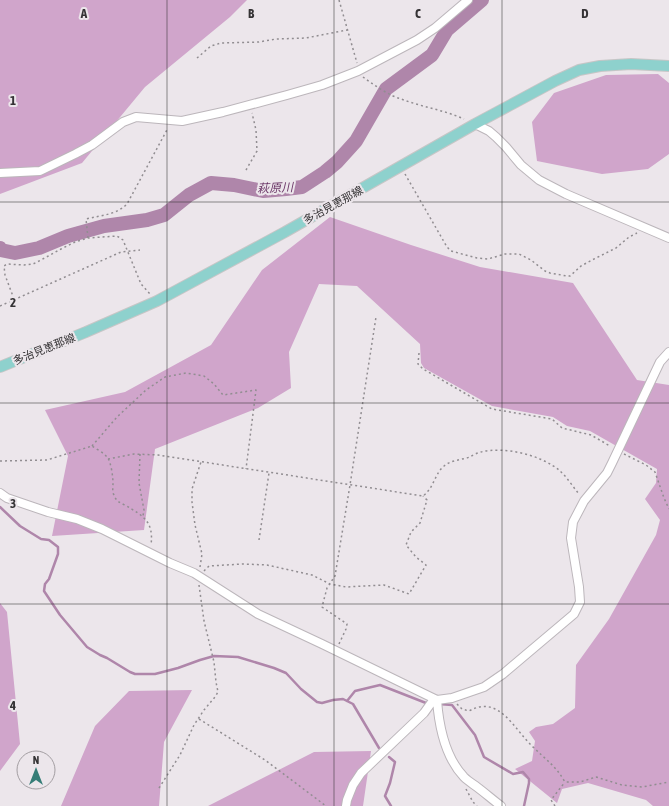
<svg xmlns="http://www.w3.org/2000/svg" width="669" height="806" font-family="'Asap Condensed','Noto Sans JP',sans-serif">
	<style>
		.forest { fill: #d0a5cb }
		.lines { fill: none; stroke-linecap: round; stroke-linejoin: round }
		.stream { stroke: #af86aa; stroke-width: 2.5 }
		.river { stroke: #af86aa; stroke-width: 14 }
		.minor-casing { stroke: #bcb6bb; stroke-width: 10 }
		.major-casing { stroke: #c6c6c6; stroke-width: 12 }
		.path { stroke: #918d91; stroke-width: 1.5; stroke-dasharray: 2 3; stroke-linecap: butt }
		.minor { stroke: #fff; stroke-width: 8 }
		.major { stroke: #8ed1cd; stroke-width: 10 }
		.grid { fill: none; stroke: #353335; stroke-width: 1; stroke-opacity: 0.55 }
		.labels { text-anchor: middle; stroke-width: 4; stroke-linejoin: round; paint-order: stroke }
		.street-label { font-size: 11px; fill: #353335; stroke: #ece6eb }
		.water-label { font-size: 12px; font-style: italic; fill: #6a3566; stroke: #ece6eb }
		.grid-label { font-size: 13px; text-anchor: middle; font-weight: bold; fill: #353335; stroke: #ece6eb; stroke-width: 4; stroke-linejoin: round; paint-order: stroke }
	</style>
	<rect width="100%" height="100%" fill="#ece6eb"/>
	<!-- forest -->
	<path class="forest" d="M0,0H247L230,17L145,87L82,163L0,194Z
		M658,74L669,83V154L648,169L602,174L537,161L532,122L554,93L606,75Z
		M330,217L411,245L480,267L573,283L637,380L669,385V806H653L646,800L588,783L562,789L557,803L515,769L532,761L535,741L529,732L536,727L553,724L575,708L576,665L609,619L656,535L660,520L645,499L656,483L657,469L590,431L567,426L553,417L492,406L424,368L421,363L420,344L357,286L319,284L289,352L291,388L258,408L155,449L144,530L52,536L68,456L45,410L125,392L211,345L262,270Z
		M0,603L7,612L20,744L0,771Z
		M192,690L164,742L159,806H61L95,726L129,691Z
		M371,751L363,806H208L314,752Z"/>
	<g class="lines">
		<!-- stream -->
		<path class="stream" d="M0,507L20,526L41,539L49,540L58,547V554L49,579L45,584L44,591L60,615L87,647L100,655L107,658L130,672L135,674H155L178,668L200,660L214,656L238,657L274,668L286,673L301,689L317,702L322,703L333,700L343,699L353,704L379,748
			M347,701L355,691L380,685L426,703H430
			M439,704L452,705L475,735L484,757L513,774L523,772L529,779V783L524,806
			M389,757L395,762L390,783L385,796L391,806"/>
		<!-- river -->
		<path class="river" d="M0,248L1,250L15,253L39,248L68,236L104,226L147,220L164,215L189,195L211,183L234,185L263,191L286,189L302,187L325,172L337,162L356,141L386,89L432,55L447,30L482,0"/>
		<!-- minor casing -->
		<g class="minor-casing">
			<path id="minor" d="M475,124L489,131L496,137L506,147L521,165L539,180L566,194L669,238
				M0,173L40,171L75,154L92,145L123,122L136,117L182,121L223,112L287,95L322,85L358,71L417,40L435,28L468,0
				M0,493L7,498L48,512L77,519L102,529L170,563L194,573L258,614L322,644L437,700L452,698L484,687L503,674L574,614L580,602L579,587L571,538L573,522L584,501L607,473L612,463L660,362L669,352
				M437,700C439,727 445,757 464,777C468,781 473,784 477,787C485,793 493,800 501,806
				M346,806L347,800L353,785L361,773L424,713L434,699"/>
		</g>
		<!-- major casing -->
		<g class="major-casing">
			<path id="major" d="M0,367L86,332L157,301L285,232L475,124L555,81L579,70L600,66L631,64L669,66"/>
		</g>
		<!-- path -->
		<path class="path" d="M339,0L357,63
			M197,58L211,46L221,43L259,42L276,39L306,38L347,30
			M363,77C374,85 388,95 401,99C422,107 444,110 464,119
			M246,170L257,151L256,130L252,113
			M405,174L447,247L451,251L477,258L488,259L505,254H519L531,260L545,271L550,273L567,276H570L581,266L592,260L616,248L629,237L637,233
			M88,238L86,219C102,215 116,215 127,204L168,128
			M14,299L5,275L4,266L7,264L24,265L33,264L41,260L61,249L75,242L88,238L117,236L123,240L141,284L150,294
			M0,306L121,252L140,250
			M419,353L418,364L423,369L492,409L552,419L562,428L591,435L610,446
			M92,446L117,417L146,390L165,377L186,373L204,376L214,384L223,395L256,390L246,469
			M140,454L139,483L144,510L143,516
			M624,454L646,465L655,472L664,498L669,509
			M108,459L134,454L158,455L423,496C434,488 435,473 444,466C451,460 461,460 470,457C473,455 477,453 481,452C504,446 542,455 560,471C567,477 573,487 579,494
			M0,461L47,460L92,446C96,449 103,452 107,457C111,461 113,477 113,483C113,487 112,492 114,495C116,501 120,503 125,505C143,516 154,521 151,545
			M259,540L269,473
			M200,567L202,554L195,525L192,502V489L201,462
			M204,571L209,566L243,564L267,565L312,575L330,584L346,587L384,585L409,594L426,565L416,557L406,545L411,532L420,523L427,500L423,496
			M339,644L346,629L347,624L322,607L327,588L335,576L350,485L376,317
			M457,704L462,709L469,711C499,694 514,729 532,746C545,759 556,766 565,782H580L596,777L622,785L642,787L669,782
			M199,719L265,760L326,806
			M159,788L180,755L194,725L204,710L215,697L218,692L216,682L214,662L204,621L199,585
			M466,789L473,802L477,806
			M555,806L551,800L565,782"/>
		<!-- minor -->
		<use href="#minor" class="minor"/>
		<!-- major -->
		<use href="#major" class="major"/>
	</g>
	<!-- grid -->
	<path class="grid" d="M167,0V806M334,0V806M502,0V806M0,202H669M0,403H669M0,604H669"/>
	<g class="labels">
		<!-- street labels -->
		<g class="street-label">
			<text transform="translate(333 205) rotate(-29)" y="4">多治見恵那線</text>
			<text transform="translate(44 349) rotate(-22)" y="4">多治見恵那線</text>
		</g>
		<!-- water labels -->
		<g class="water-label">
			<text transform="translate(275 188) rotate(-2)" y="4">萩原川</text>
		</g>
	</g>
	<g class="grid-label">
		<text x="84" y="18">A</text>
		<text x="251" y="18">B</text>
		<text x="418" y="18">C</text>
		<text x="585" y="18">D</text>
		<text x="13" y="105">1</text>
		<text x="13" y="307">2</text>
		<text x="13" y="508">3</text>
		<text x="13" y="710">4</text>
	</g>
	<!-- north arrow -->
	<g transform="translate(36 770)"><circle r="19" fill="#ece6eb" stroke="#a39ea2"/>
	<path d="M0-3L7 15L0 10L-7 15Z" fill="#357d77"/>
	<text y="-6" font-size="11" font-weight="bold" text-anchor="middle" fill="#353335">N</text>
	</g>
</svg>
